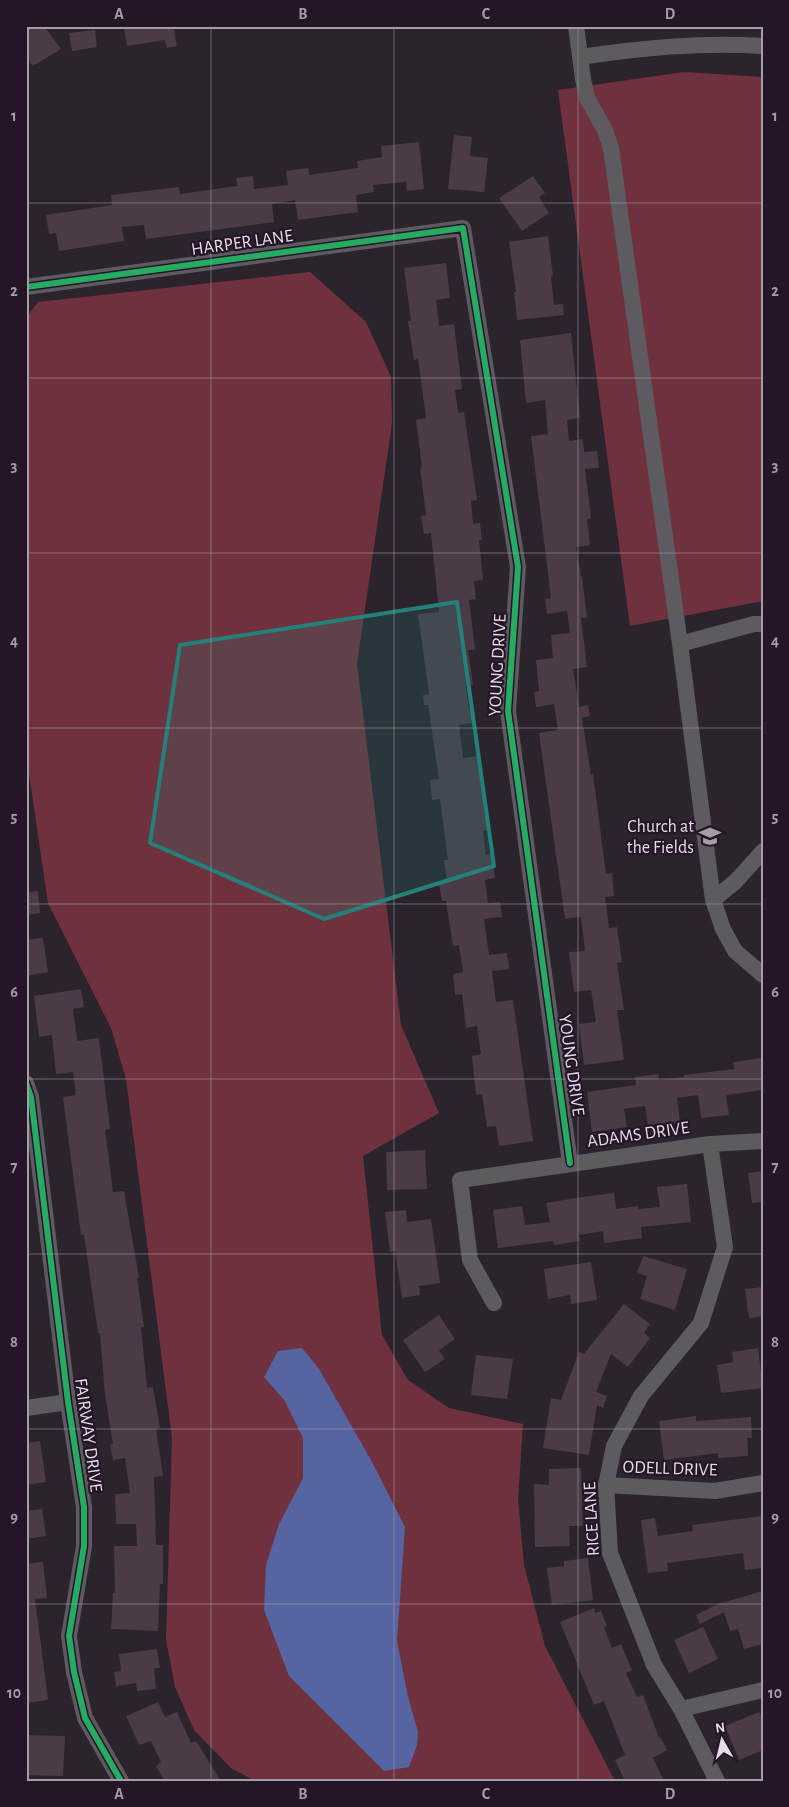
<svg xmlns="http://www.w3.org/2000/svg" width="789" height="1807" font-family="'Alegreya Sans',sans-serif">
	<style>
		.green { fill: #70313e }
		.water { fill: #5664a1 }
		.building { fill: #4a3b47 }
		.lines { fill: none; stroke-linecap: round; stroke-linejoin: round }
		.minor { stroke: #5e5b60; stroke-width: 16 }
		.cycleway-casing { stroke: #241627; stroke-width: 9 }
		.cycleway { stroke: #26ab63; stroke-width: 6 }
		.marked { fill: #24807a; fill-opacity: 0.2; stroke: #24807a; stroke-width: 4; stroke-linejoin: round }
		.grid { fill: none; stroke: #a49ca6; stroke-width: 1; stroke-opacity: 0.55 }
		.labels { text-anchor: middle; stroke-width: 4.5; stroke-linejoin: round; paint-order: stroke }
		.street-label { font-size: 18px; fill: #e5dce7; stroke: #241627 }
		.poi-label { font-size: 18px; fill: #e5dce7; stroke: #241627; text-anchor: end }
		.neatline { fill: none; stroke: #a49ca6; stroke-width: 2 }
		.grid-label { font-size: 16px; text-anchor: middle; font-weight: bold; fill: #a49ca6 }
	</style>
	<rect width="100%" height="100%" fill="#2b242d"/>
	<!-- green -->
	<path class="green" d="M684,72L763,77V601L630,626L558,90Z
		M310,272L366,322L391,377L392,423L357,664L401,1025L439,1113L363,1156L382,1335L408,1380L449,1408L523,1424L518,1500L524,1565L545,1646L615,1781H255L231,1768L194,1730L175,1687L166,1640L172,1438L126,1079L111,1028L48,903L26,753V318L38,302Z"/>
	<!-- water -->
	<path class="water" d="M302,1348L319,1369L371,1460L405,1527L397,1641L408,1697L418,1732L417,1745L409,1767L384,1771L289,1676L264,1610L266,1565L279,1524L303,1478V1438L285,1401L264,1377L278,1351Z"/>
	<!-- building -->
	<path class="building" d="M26,26H44L61,49L33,66L26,56Z
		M134,26H173L177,46L167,48L165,40L127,46L124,28Z
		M95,30L97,47L72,51L69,33Z
		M454,135L472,137L470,156L488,158L484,192L448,189Z
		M419,142L424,189L407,191L406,182L373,185L374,192L356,195L358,212L298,220L295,200L272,204L274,222L146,239L144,225L122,227L124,241L59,251L56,233L49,234L46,215L112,205L111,195L179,187L180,194L237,186L236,178L253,176L254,189L288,185L286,171L308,168L309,175L358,168L357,161L382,157L381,146Z
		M533,176L545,193L539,197L549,213L522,231L499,198Z
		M548,236L553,276L551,277L554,305L563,304L564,315L517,320L514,292H516L509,242Z
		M446,263L450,298L436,300L439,326L454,324L462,389L455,390L458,413L464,412L477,500L471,501L473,524L480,523L482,540H479L483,580L474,581L476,599L469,600L475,650H468L473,685L466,686L469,709L473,708L475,723L459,725L463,758L479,756L490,830L483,831L486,855L492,854L495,878L485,880L488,903L500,902L502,917L484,919L489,955L507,953L509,969L492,971L496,1002L513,1000L533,1141L499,1146L496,1126L487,1127L482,1094L476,1095L472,1056L481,1054L477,1026L466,1028L462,994L455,995L453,974L463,972L459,945L453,946L446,901H442L439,884L447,882L444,860H448L440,799L432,800L430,780L439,779L428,705H424L423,695L429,694L418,614L439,612L431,533L424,534L421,516L426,515L420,468L422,467L416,420L426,418L418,359L414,360L408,321H411L404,268Z
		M571,333L580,418L567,420L569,441L583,439L584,452L597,451L599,468L585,469L591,518L587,519L590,545L576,547L581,577H582L587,618H581L587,667L573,669L579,707L588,705L590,716L582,718L591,775L593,774L606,874L612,873L614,896L605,897L609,928L617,927L622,962L617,963L624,1010H617L624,1060L584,1065L579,1024L596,1022L591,990L574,992L569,952L585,951L581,917L565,919L539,733L558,730L554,704L536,707L534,692L539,691L536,660L553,658L551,635L570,633L567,611L547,614L545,599L551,598L531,436L548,434L545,400L526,403L520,340Z
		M38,891L40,913L26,915V893Z
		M43,938L48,972L26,976V940Z
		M81,989L84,1007L73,1009L77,1041L99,1038L110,1129L105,1130L113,1192L124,1191L139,1278H137L144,1327H141L147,1388L153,1387L160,1428L156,1429L163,1476L154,1477L156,1545H163V1584H160L158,1631L111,1629L113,1593H115L114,1546H137L136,1524H116L115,1494L130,1493L125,1458L113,1460L110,1445L113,1444L105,1395L100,1333H98L84,1235H81L76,1198L63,1097L76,1095L73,1072L56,1074L52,1035L39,1037L34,996Z
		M763,1058V1090L726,1095L729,1115L701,1118L698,1095L677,1098L680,1121L648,1126L645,1106L624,1109L627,1127L592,1132L587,1092L636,1085L635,1077L658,1074L659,1080L684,1077V1075L734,1069L733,1062Z
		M425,1150L427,1189L387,1190L386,1152Z
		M763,1171V1202L752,1203L748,1173Z
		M687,1184L691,1222L641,1227L642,1238L604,1243L603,1231L579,1235L580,1241L554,1245L553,1241L498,1248L493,1210L522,1206L525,1225L550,1222L546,1203L582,1197L614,1193L616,1209L638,1206L639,1209L660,1207L657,1187Z
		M406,1210L407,1222L431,1219L440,1283L419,1286L420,1295L402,1298L395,1251L390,1252L385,1212Z
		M643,1256L687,1269L675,1310L640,1299L647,1276L637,1273Z
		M591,1262L597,1300L571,1304L570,1295L548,1299L544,1269Z
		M763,1287V1316L749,1318L745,1289Z
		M624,1304L650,1324L644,1333L650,1338L628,1367L611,1354L596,1392L607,1396L603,1408L597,1405L589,1455L543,1448L551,1398L561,1400L579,1352L584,1354Z
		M439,1315L455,1339L439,1350L445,1359L425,1372L403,1340Z
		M758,1348L763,1388L721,1393L717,1365L733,1362L732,1352Z
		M476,1355L513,1359L507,1399L471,1395Z
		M696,1416V1421L751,1417L752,1438H747L748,1456L718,1458V1453L664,1460L659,1421Z
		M40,1441L46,1482L26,1485V1443Z
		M581,1468L583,1526H569L570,1546L535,1547L534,1484L549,1485V1469Z
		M42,1509L46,1536L26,1539V1511Z
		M763,1516V1568L745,1570L743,1553L667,1563L668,1571L648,1573L641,1520L655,1518L658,1536L693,1531L692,1525Z
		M588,1558L593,1600L552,1605L547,1568L564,1566V1561Z
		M43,1562L47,1598L35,1599L48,1700L26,1703V1564Z
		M763,1591V1644L744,1649L738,1629L730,1631L724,1612L700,1624L696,1615L718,1604Z
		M594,1608L595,1613L601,1611L607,1626L604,1627L612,1648L621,1644L632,1670L626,1673L637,1697L643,1695L659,1738H661L667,1750L653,1758L664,1781H625L615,1760L625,1755L604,1701L594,1705L560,1622Z
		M703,1627L718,1659L689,1673L674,1640Z
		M157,1649L160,1668H154L156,1689L137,1691L136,1683L116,1686L114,1672L121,1671L119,1654Z
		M158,1702L165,1717L177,1712L191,1743L196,1741L221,1781H165L156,1766L161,1762L151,1741L139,1745L126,1716Z
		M759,1712L763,1720V1750L739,1760L725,1726Z
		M26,1735L65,1736L63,1776L26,1775Z"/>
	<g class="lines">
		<!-- minor -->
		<path class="minor" d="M576,26L583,79L587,98L605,130L611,148L680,644
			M580,57C641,48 701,42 763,46
			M26,287L463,228L518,567L508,711L570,1163
			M763,624H754L680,644L713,900L723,929L735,951L763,975
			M713,900L736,881L763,851
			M26,1083L31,1097L68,1402L84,1507V1546L69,1636L74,1672L85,1718L121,1781
			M710,1144L725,1247L701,1323L641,1396L614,1446L606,1485L610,1553L654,1665L681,1709L717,1781
			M494,1303L470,1260L460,1180L710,1144L763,1141
			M26,1408L68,1402
			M606,1485L715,1491L763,1483
			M681,1709L763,1690"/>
		<!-- cycleway casing -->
		<g class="cycleway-casing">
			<path id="cycleway" d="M26,287L463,228L518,567L508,711L570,1163
				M26,1083L31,1097L68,1402L84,1507V1546L69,1636L74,1672L85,1718L121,1781"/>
		</g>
		<!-- cycleway -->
		<use href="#cycleway" class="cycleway"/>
	</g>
	<!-- marked area -->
	<path class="marked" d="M457,602L494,866L324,919L150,843L180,645Z"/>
	<!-- grid -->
	<path class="grid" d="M211,26V1781M394,26V1781M578,26V1781M26,203H763M26,378H763M26,553H763M26,728H763M26,904H763M26,1079H763M26,1254H763M26,1429H763M26,1604H763"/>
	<!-- icons -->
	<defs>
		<g id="school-bare" transform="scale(1.725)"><path d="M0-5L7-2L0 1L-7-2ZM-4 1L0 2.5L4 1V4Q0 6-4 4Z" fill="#a49ca6" stroke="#241627" stroke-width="2.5" paint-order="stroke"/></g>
	</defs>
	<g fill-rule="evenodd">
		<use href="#school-bare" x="710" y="836"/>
	</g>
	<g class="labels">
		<!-- street labels -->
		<g class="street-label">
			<text transform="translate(242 242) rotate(-8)" y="6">HARPER LANE</text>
			<text transform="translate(497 665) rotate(-87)" y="6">YOUNG DRIVE</text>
			<text transform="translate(572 1065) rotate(82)" y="6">YOUNG DRIVE</text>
			<text transform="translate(638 1134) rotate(-8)" y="6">ADAMS DRIVE</text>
			<text transform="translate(89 1435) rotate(82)" y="6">FAIRWAY DRIVE</text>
			<text transform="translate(670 1468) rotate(2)" y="6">ODELL DRIVE</text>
			<text transform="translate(591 1519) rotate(-93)" y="6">RICE LANE</text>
		</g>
		<!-- poi labels -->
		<g class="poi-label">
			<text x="694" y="832">Church at<tspan x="694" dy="21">the Fields</tspan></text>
		</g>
	</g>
	<!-- border -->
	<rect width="789" height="1807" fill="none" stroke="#241627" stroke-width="55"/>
	<!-- north arrow -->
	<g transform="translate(722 1740) rotate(352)" stroke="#241627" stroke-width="4" paint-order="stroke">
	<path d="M0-4L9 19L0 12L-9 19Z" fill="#e5dce7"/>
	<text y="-8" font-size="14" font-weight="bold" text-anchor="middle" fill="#e5dce7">N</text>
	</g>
	<rect x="28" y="28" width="734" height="1752" class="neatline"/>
	<g class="grid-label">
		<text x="119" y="19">A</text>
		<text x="303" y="19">B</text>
		<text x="486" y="19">C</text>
		<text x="670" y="19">D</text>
		<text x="14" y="121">1</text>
		<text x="775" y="121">1</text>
		<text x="14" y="296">2</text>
		<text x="775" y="296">2</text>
		<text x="14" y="471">3</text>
		<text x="775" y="471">3</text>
		<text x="14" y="646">4</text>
		<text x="775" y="646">4</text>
		<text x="14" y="822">5</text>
		<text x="775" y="822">5</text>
		<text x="14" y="997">6</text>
		<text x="775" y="997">6</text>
		<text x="14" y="1172">7</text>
		<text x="775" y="1172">7</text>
		<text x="14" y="1347">8</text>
		<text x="775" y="1347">8</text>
		<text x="14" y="1522">9</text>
		<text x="775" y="1522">9</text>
		<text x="14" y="1698">10</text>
		<text x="775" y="1698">10</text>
		<text x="119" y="1799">A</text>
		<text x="303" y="1799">B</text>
		<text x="486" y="1799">C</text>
		<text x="670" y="1799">D</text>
	</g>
</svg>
